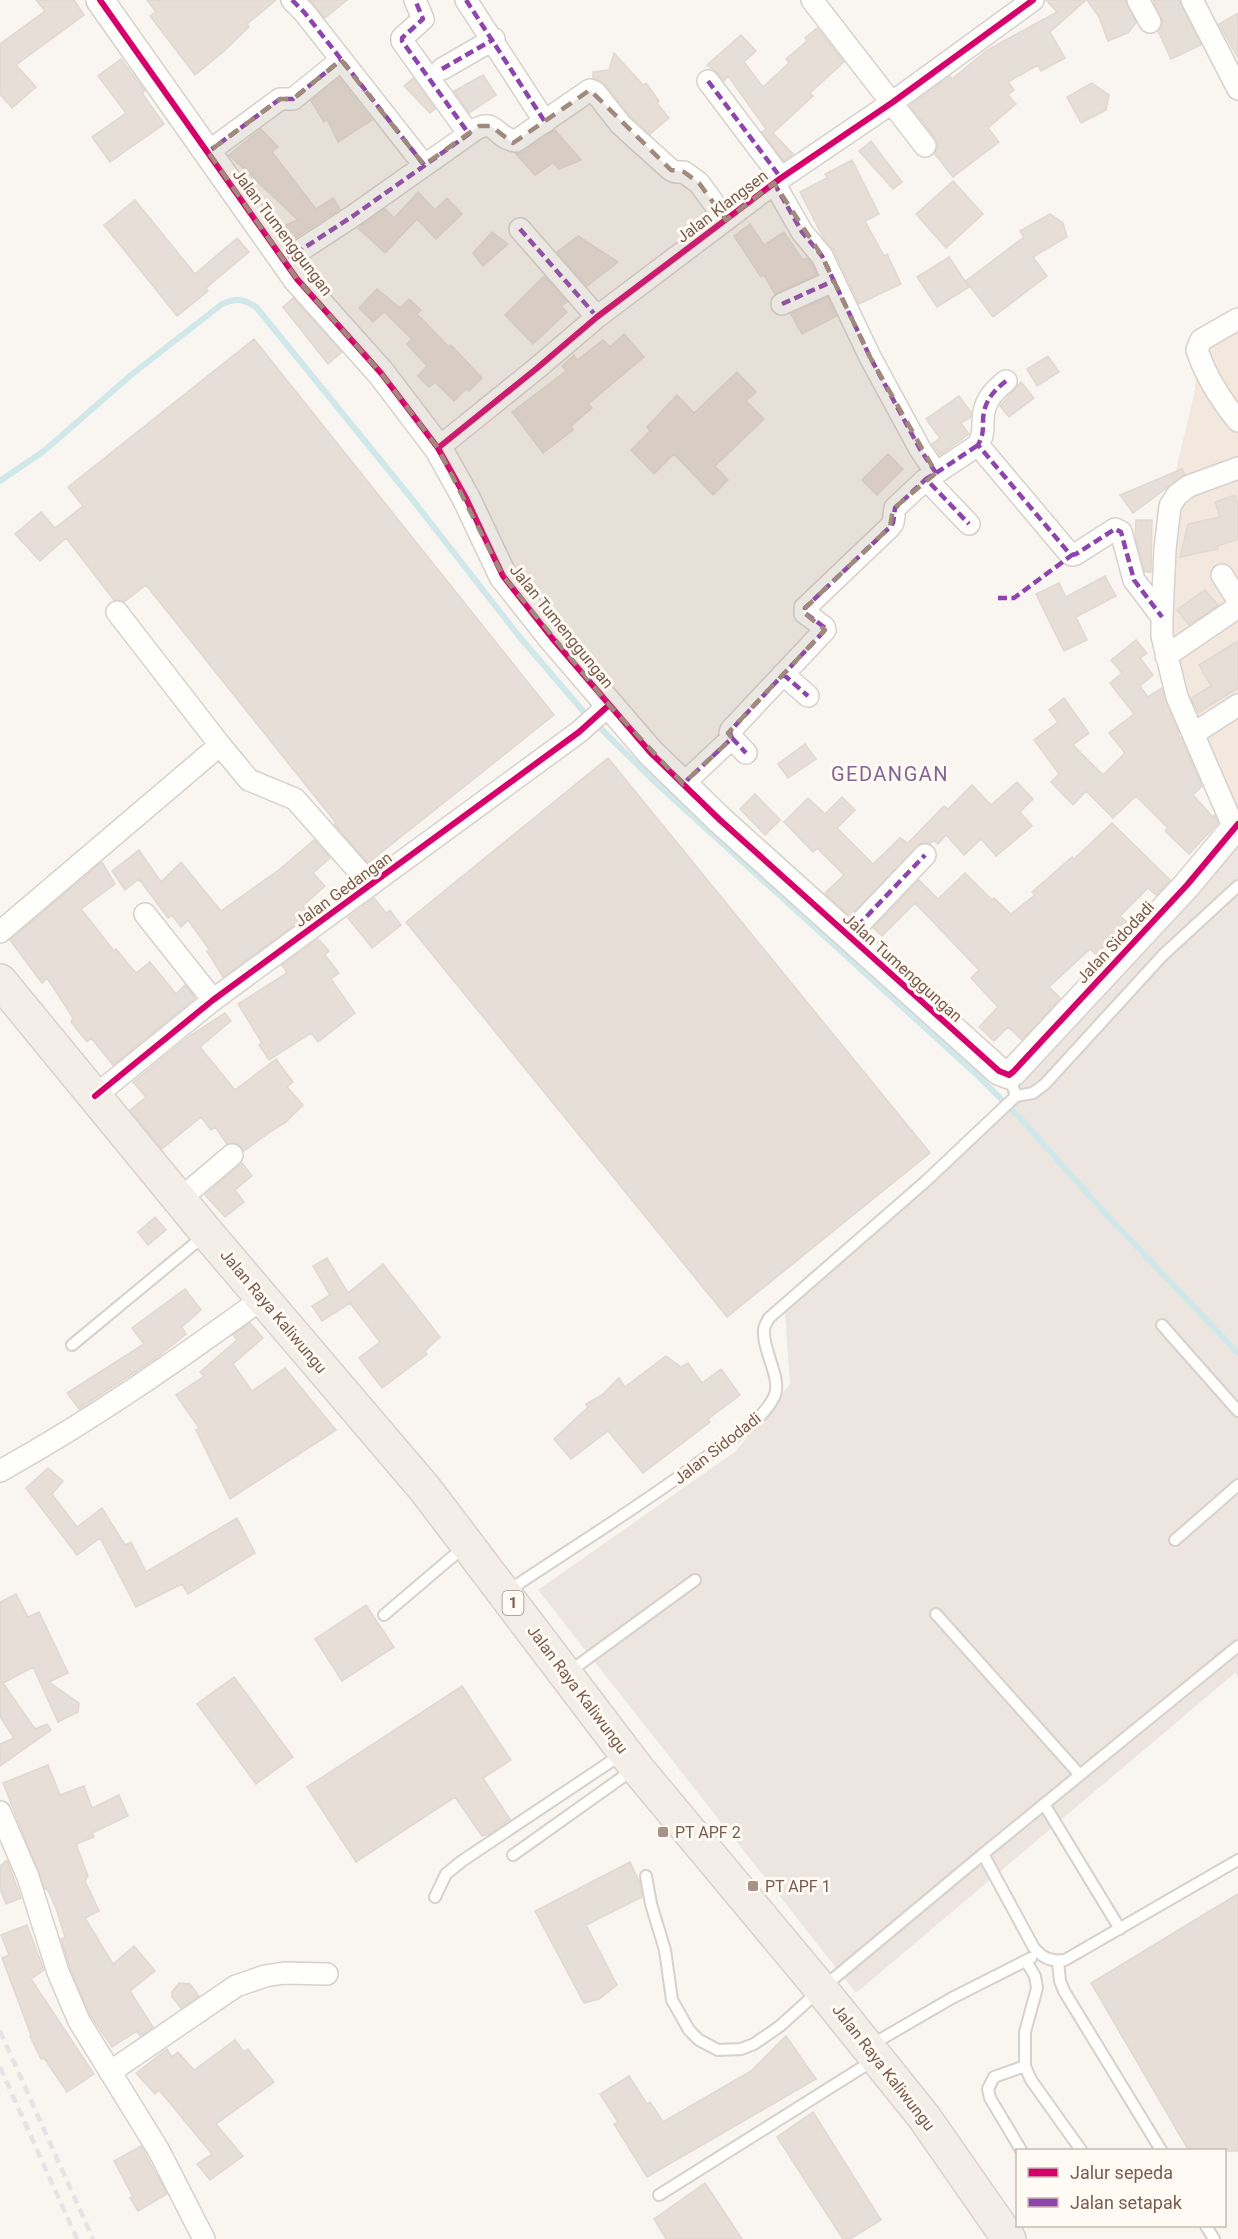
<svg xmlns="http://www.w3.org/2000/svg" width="1238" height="2239" font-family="Roboto,sans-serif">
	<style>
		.residential { fill: #f2e8de }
		.industrial { fill: #ede5e0 }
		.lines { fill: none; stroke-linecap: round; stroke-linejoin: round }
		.stream { stroke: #d0e8ea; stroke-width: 6 }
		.building { fill: #e6ded7; stroke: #e2d8d2; stroke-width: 1.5 }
		.service-casing { stroke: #d7d1cb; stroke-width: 14 }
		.minor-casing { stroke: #d7d1cb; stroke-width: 24 }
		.tertiary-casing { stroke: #d7d1cb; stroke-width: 30 }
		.primary-casing { stroke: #dad1cc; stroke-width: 36 }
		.service { stroke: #fefefd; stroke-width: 10 }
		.minor { stroke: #fefefd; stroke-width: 21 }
		.tertiary { stroke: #fefefd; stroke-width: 27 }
		.primary { stroke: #f3eee8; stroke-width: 33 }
		.rail { stroke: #e6e3e7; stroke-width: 4.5; stroke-dasharray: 9 6; stroke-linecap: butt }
		.quiet { stroke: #8e44ad; stroke-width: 4.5; stroke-dasharray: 9 4.5; stroke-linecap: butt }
		.cycleway-casing { stroke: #fffaf3; stroke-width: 10 }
		.cycleway { stroke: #d6006c; stroke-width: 6 }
		.marked { fill: #9f8a7d; fill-opacity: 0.2; stroke: #9f8a7d; stroke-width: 4.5; stroke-dasharray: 12 8; stroke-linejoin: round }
		.poi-dot { fill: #a69286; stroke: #fffaf3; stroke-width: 2 }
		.labels { text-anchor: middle; stroke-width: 6; stroke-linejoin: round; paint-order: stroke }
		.shield { fill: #fffaf3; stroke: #a28b7f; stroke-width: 1.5 }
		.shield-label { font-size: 15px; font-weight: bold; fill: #7a5c4d }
		.street-label { font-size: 16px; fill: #7a5c4d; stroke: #fffaf3 }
		.poi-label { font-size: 16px; fill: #7a5c4d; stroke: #fffaf3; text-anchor: start }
		.quarter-label { font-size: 20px; letter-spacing: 1.5px; fill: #846695; stroke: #fffaf3 }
	</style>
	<rect width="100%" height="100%" fill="#f9f5f0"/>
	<!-- residential -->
	<path class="residential" d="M1238,316V813L1158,631L1165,516L1194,395L1201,336Z"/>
	<!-- industrial -->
	<path class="industrial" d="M1238,829V1677L1235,1673L856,1993L538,1590L736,1451L790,1384L785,1312L1021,1098L1002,1075Z"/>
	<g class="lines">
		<!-- stream -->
		<path class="stream" d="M0,481L44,451L131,375L222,304C236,298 244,298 257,308L412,499L518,635L583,711L654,781L976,1074L1020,1118L1104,1212L1238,1353"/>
	</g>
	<!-- building -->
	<path class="building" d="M36,0H74L84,15L16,65L36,87L12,108L0,94V44L45,11Z
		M147,0H276L247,24L249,27L223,52L195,75L150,16L156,12Z
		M310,0H347L325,18Z
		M1046,0H1086L1050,32L1065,58L1041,71L1038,65L1008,82L1014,90L1008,95L1016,104L988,128L999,142L953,177L935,154L938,145L935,138L910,106L950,76L952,79L987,50L1057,12Z
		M1087,0H1125L1136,23L1128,33L1108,41L1099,17Z
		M1153,0H1179L1201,45L1171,59L1158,31L1163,22Z
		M1238,13V58L1219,24Z
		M817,28L844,62L810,93L813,96L773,133L793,154L784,161L762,132L766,129L728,76L724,81L718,73L707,65L741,35L756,51L744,62L763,87L789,63L786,59L807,41L805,38Z
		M614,53L643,85L646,83L659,101L657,103L669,118L650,134L630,116L605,84L593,78V72L609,70Z
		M121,59L145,91L142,93L164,124L110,162L92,137L126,113L98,76Z
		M483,75L496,95L469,113L454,91Z
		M339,78L372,120L338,142L327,119L324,122L311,101Z
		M413,78L435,109L430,113L404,86Z
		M1092,83L1109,95L1106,110L1081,123L1067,97Z
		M261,129L278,147L272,152L316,209L333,198L340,209L292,240L286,225L298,220L229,155Z
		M555,130L581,160L559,169L553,163L535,175L516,154L523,152Z
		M871,141L902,182L893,189L859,151Z
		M852,160L879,214L865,221L884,256L887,254L901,284L859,304L834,251L824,239L800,192L827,178L825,174Z
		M953,181L983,214L946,248L916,214Z
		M418,192L435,210L447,198L462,214L436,239L417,219L385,253L358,228L385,209L394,218Z
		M135,200L195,274L237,238L249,252L206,288L208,291L177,316L104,225Z
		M1050,214L1063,223L1067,237L1033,257L1047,276L993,317L966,281L1024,237L1020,231Z
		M750,224L764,245L784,232L803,260L807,258L811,263L817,274L775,294L764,275L761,277L734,236Z
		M492,232L508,244L483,266L473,253Z
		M578,236L618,262L587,286L557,252Z
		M949,257L969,287L937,307L917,277Z
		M544,276L567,302L561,306L567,312L533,344L505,315Z
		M377,289L400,308L409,299L421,310L417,314L449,347L451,345L482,378L469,391L466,389L454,401L435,382L429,387L418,376L427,366L407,344L412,339L384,312L373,322L359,308Z
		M828,297L837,316L802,334L791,314Z
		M293,298L342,352L328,364L283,307Z
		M624,334L644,357L588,404L592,408L571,426L573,430L543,453L512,412L566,371L562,366L574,355L577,360L603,340L610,347Z
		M254,339L554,715L368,863L334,824L336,823L146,585L124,602L114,600L66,538L40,561L15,534L41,512L55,528L83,506L68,487Z
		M1048,356L1059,372L1037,386L1027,369Z
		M737,372L756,392L746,401L764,419L715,466L728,480L713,495L674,454L654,474L631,450L650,431L647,427L677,395L694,413Z
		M1021,382L1034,398L1009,417L1000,406Z
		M959,396L971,412V417L961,423L969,434L940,455L932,444L940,438L926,419Z
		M888,454L903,469L877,495L862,480Z
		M1182,469L1185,474L1133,513L1120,495Z
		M1235,495L1238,505V539L1218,546V549L1180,557L1188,524L1220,517L1215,502Z
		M1136,520H1152L1151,572H1145L1135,536Z
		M1105,576L1116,596L1076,617L1087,640L1064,651L1036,594L1059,583L1066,597Z
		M1205,590L1218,605L1189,625L1177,610Z
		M1136,640L1147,653L1140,658L1153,675L1140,686L1148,697L1162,688L1179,733L1177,734L1181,738L1202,786L1193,795L1213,817L1215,815L1218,823L1189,854L1165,831L1168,828L1136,796L1113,818L1086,791L1073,805L1051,782L1059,774L1034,740L1058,722L1049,710L1064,698L1089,733L1073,745L1103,775L1125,753L1109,733L1134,714L1110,683L1122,673L1111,660Z
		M1238,641V688L1198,713L1191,698L1211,686L1199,665Z
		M805,744L816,759L788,778L778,764Z
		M608,758L930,1153L727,1317L406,922Z
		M1017,782L1033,799L1020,812L1032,826L996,856L981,839L964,855L946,835L938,844L933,840L930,844L921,843L850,916L825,893L844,875L817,848L813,852L784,822L808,798L825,814L842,797L855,810L837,828L873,864L900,838L908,843L944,806L948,809L972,785L991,805Z
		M755,794L780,820L765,835L740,809Z
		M1112,823L1170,880L1156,895L1148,888L1120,916L1129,924L1099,957L1090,949L1049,987L1060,998L1022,1040L1008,1027L994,1041L979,1027L998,1007L971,978L979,970L915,903L882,936L873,928L919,880L938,899L965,873L992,900L994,898L1011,914L1035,895L1032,892L1072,857L1074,859Z
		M314,840L330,858L313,873L325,886L303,906L308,912L300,918L301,920L223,977L207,951L209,949L188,920L181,927L172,915L168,918L139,879L125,890L112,871L139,850L161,882L181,862L221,911L280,869Z
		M102,862L115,884L81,909L114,951L116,949L136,973L150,962L176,994L185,985L195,998L113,1065L91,1038L87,1042L71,1022L73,1018L47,978L42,983L10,940Z
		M374,898L386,913L390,910L401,925L372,948L348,918Z
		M318,939L329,951L325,955L339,973L331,979L355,1013L318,1042L311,1033L269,1060L259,1045L262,1043L238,1004L287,973L282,965Z
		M225,1013L231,1021L200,1047L235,1090L276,1059L293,1082L287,1087L303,1105L286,1122L270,1132L244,1151L237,1143L227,1144L215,1127L211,1130L201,1117L162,1149L130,1110L146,1097L133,1082L191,1035Z
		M242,1163L252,1176L235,1190L244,1202L225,1217L205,1195Z
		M155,1217L166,1230L148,1245L138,1232Z
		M327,1258L348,1293L383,1264L440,1337L425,1351L427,1354L382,1388L359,1358L380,1342L350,1303L322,1321L312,1306L330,1295L313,1266Z
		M185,1289L201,1310L182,1327L186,1334L155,1359L79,1409L67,1393L144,1344L132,1328Z
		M250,1323L263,1338L233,1364L252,1391L285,1368L336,1430L230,1499L196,1430L199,1428L176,1395L204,1376L200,1372L237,1340L233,1335Z
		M666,1356L681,1367L688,1363L702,1383L721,1369L740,1395L708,1419L710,1422L643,1473L608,1431L571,1459L554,1439L588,1407L586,1404L602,1395L619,1378L625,1387Z
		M48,1468L63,1481L52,1494L77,1527L102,1508L125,1545L131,1542L146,1572L237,1518L255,1553L188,1594L182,1584L136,1607L100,1538L77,1555L26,1488Z
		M16,1594L28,1617L39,1612L68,1673L49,1682L79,1703L78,1712L58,1722L33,1667L3,1683L35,1729L47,1724L51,1730L0,1766V1744L14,1738L0,1717V1602Z
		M366,1605L394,1647L342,1681L315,1639Z
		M234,1677L293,1757L256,1784L197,1704Z
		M462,1686L511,1760L483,1778L510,1819L489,1834L482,1836L455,1797L356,1862L307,1787Z
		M48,1765L60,1795L84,1786L92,1808L119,1795L128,1816L92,1833L94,1837L76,1844L88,1876L85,1881L99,1911L85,1918L113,1964L134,1946L155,1971L130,1991L153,2027L140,2036L137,2031L112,2047L90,2015L70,1968L61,1939L65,1937L57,1911L47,1888L45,1889L3,1783Z
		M7,1860L21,1898L6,1904L0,1889V1866Z
		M630,1862L640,1883L642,1897L586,1925L617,1985L599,1999L584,2003L535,1911Z
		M1238,1894V2151H1189L1091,1983Z
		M27,1925L44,1970L31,1979L94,2074L67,2092L44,2058L41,2059L30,2036L31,2035L2,1958L9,1955L1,1935Z
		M179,1983L190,1984L199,1996L181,2008L172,1997V1992Z
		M786,2036L816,2079L647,2177L614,2124L618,2122L600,2094L629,2076L647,2104L650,2102L663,2122L751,2071Z
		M235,2040L244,2052L248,2049L274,2082L216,2124L243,2156L210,2180L197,2164L212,2154L159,2090L155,2094L136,2073L167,2049L172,2057L178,2052L194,2070Z
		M813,2112L881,2220L850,2239H843L777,2137Z
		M141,2146L167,2194L138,2211L130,2198L133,2197L114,2161Z
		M705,2183L742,2239H666L654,2219Z"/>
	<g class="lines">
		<!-- service casing -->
		<g class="service-casing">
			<path id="service" d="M1016,1096L1033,1093L1045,1084L1163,955L1238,886
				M1162,1325L1238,1411
				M72,1345L205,1235
				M1175,1540L1238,1485
				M508,1591C576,1545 647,1502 713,1452C734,1437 762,1421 774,1397C783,1380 762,1350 764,1330C764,1326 767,1322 769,1318L926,1181L1016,1096L1009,1075
				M936,1614L1080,1775
				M384,1615L465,1546
				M569,1672L695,1580
				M1044,1804L1120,1929
				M983,1854L1034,1948C1043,1958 1051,1962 1065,1960L1238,1860
				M513,1855L634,1769
				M646,1876L651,1904L665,1950L672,2000L689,2030L699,2040L718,2050L741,2049L754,2044L780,2026L821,1989L983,1854L1238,1646
				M435,1897L446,1874L462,1861L622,1754
				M1026,1961L1035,1976L1037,1988L1025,2032V2066L1031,2080L1081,2150
				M1058,1961L1060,1981L1064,1991L1161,2150
				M871,2045L952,1998L1031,1958
				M1021,2150L990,2098L988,2089L994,2077L1025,2066
				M659,2195L874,2060
				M1206,2226L1214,2239"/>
		</g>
		<!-- minor casing -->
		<g class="minor-casing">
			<path id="minor" d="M292,0L304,12L424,165
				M466,0L545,122
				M812,0L925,146
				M1138,0L1150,22
				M1192,0L1238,89
				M442,69L494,39
				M708,81L781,178
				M469,134C496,113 494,139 516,141L590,90L595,92L621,125L671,170L676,172H684L699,183L726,220
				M208,152L280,99H293L341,60
				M774,183L802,232L822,256L870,357L920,449L936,473L926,479L969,524
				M520,229L597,317
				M284,261L353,216L469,134L402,41V38L423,19L415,0
				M782,304L833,281
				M1238,319L1201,340L1197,350C1206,377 1220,399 1238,421
				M1006,381C992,392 983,403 983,422C983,432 983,435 978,445L1069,553L1072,555L1076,554L1115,529L1121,532L1134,580L1162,617
				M438,448L536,369L597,317L781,178L893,102L1033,0
				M936,473L978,445
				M1222,575L1238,600
				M1166,656L1238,607
				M783,674L808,696
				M1193,734L1238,705
				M732,738L746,753
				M220,745L249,780L295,799L371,885
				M683,784L732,738L730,733L731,730L825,630L824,627L805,613V608L890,527L893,523L895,508L926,479
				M1234,828L1177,697L1162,636V617L1165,549L1170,506L1177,495L1189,486L1238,468
				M145,914L213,1000
				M0,932L220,745L117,612
				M848,936L925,855
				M95,1096L213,1000L579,732L609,705
				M180,1199L232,1155
				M0,1471C92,1420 178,1360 263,1298
				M0,1812L28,1877L58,1972L79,2021L159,2151L204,2239
				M110,2072L236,1986L265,1976L284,1973L327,1974"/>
		</g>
		<!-- tertiary casing -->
		<g class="tertiary-casing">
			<path id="tertiary" d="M100,0L297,279L381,373L438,448L466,498L503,576L552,638L650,752L720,820L999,1071L1009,1075L1013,1072L1187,885L1238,824"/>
		</g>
		<!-- primary casing -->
		<g class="primary-casing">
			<path id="primary" d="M0,981L207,1233L425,1489L636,1767L821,1989L924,2117L1009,2239"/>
		</g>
		<!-- service -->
		<use href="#service" class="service"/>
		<!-- minor -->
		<use href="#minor" class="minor"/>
		<!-- tertiary -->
		<use href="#tertiary" class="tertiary"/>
		<!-- primary -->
		<use href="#primary" class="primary"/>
		<!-- rail -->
		<path class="rail" d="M0,2031L93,2239
			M0,2067L77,2239"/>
		<!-- quiet -->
		<path class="quiet" d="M292,0L304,12L424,165
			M466,0L545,122
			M442,69L494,39
			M708,81L781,178
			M208,152L280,99H293L341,60
			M774,183L802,232L822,256L870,357L920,449L936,473L926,479L969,524
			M520,229L597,317
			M284,261L353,216L469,134L402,41V38L423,19L415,0
			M782,304L833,281
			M1006,381C992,392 983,403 983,422C983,432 983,435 978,445L1069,553L1072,555L1076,554L1115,529L1121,532L1134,580L1162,617
			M936,473L978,445
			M998,598H1014L1072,555
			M783,674L808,696
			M732,738L746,753
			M683,784L732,738L730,733L731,730L825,630L824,627L805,613V608L890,527L893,523L895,508L926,479
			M848,936L925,855"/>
		<!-- cycleway casing -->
		<g class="cycleway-casing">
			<path id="cycleway" d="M100,0L297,279L381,373L438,448L466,498L503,576L552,638L650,752L720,820L999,1071L1009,1075L1013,1072L1187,885L1238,824
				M438,448L536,369L597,317L781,178L893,102L1033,0
				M95,1096L213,1000L579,732L609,705"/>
		</g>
		<!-- cycleway -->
		<use href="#cycleway" class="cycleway"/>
	</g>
	<!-- marked area -->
	<path class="marked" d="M341,60L424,165L479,126H491L513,143L590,90L671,170L684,172L699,183L726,220L774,183L822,256L870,357L936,473L893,509L890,527L802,611L825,630L728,733L732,738L683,784L609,705L503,576L438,448L381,373L297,279L208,152L280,99H293Z"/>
	<!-- markers -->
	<g class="poi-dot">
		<rect x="657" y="1826" width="12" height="12" rx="3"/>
		<rect x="747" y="1880" width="12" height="12" rx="3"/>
	</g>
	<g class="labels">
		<!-- shield labels -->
		<rect class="shield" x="502.5" y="1591" width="21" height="24" rx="4.5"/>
		<g class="shield-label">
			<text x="513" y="1608">1</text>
		</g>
		<!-- street labels -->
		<g class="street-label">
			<text transform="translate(722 206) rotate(-37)" y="6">Jalan Klangsen</text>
			<text transform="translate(283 232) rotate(53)" y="6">Jalan Tumenggungan</text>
			<text transform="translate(562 626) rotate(51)" y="6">Jalan Tumenggungan</text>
			<text transform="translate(343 889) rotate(-36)" y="6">Jalan Gedangan</text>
			<text transform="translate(1115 942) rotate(-47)" y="6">Jalan Sidodadi</text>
			<text transform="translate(903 967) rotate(42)" y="6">Jalan Tumenggungan</text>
			<text transform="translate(274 1311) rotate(50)" y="6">Jalan Raya Kaliwungu</text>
			<text transform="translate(717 1448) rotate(-38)" y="6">Jalan Sidodadi</text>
			<text transform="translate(578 1689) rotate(53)" y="6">Jalan Raya Kaliwungu</text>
			<text transform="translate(884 2067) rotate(52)" y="6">Jalan Raya Kaliwungu</text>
		</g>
		<!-- poi labels -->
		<g class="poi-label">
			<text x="675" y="1838">PT APF 2</text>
			<text x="765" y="1892">PT APF 1</text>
		</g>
		<!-- quarter labels -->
		<g class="quarter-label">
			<text x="890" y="781">GEDANGAN</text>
		</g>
	</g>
	<!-- legend -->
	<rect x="1016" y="2149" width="210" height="78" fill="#fffaf3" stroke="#cabbb1" stroke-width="1.5"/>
	<rect x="1028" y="2168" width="30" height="9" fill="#d6006c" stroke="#cabbb1" stroke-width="1.5"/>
	<text x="1070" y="2179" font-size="18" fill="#7a5c4d">Jalur sepeda</text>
	<rect x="1028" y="2198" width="30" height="9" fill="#8e44ad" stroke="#cabbb1" stroke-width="1.5"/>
	<text x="1070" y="2209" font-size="18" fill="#7a5c4d">Jalan setapak</text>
</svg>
